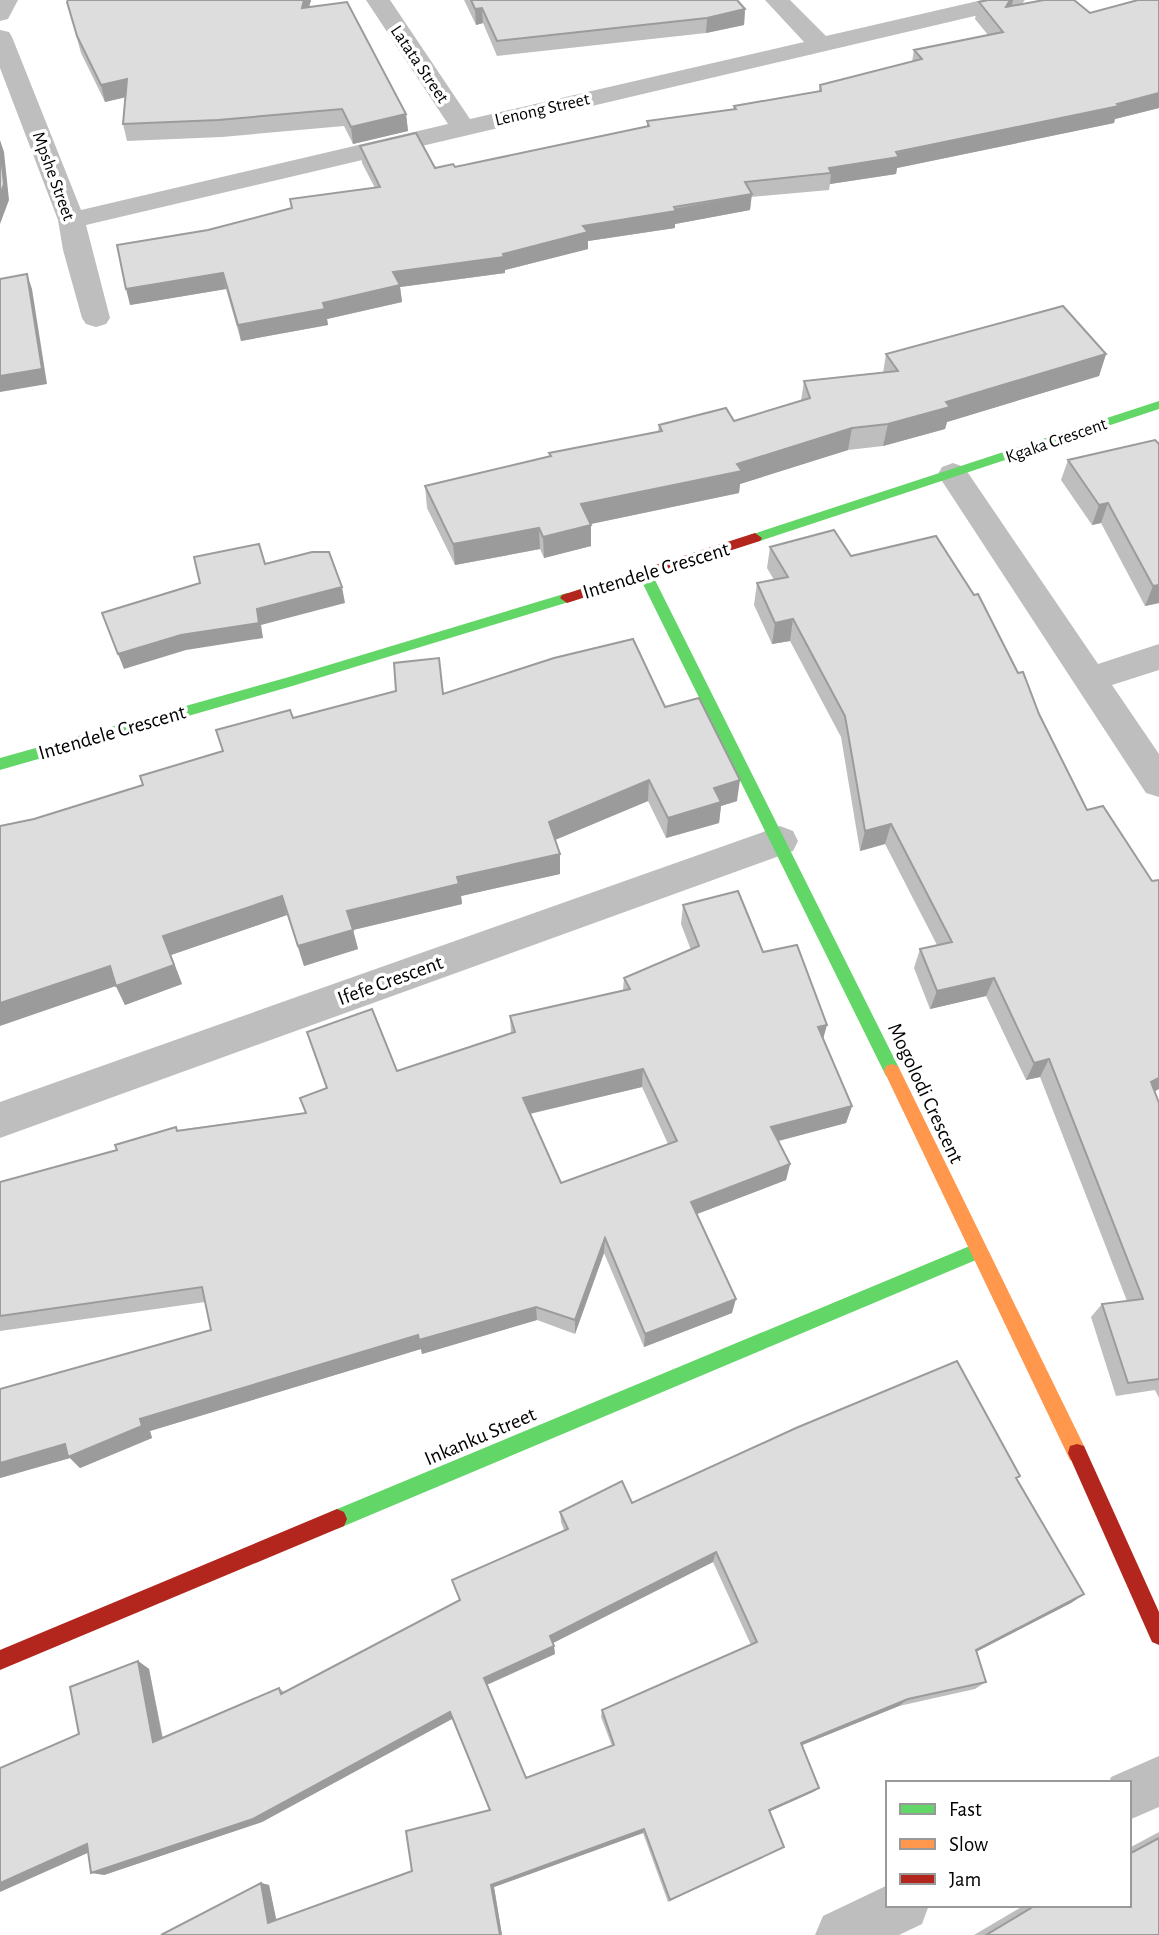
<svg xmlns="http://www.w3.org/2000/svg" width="1159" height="1935" font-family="'Alegreya Sans',sans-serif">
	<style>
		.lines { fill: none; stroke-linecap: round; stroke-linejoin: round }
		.street { fill: #bebebe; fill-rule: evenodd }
		.fast { fill: #63d668; fill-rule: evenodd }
		.slow { fill: #ff974d; fill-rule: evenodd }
		.jam { fill: #b3261e; fill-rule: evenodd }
		.wall { fill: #bebebe; fill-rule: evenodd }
		.shaded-wall { fill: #9b9b9b }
		.building { fill: #ddd; stroke: #9b9b9b; stroke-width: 2; fill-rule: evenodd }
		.labels { text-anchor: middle; stroke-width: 7; stroke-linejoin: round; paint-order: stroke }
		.far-street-label { font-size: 18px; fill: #000; stroke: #fff }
		.street-label { font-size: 21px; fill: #000; stroke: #fff }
	</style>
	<rect width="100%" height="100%" fill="#fff"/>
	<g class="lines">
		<!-- street -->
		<path class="street" d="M0,0H18L8,19L0,21Z
			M366,0H390L470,119L804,42L765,0H790L826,36L982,0H1025L1021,5L1013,7L86,225L110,318L106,324L96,327L86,324L82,318L63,250L58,220L0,68V30L9,32L12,37L81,210L448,124Z
			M953,463L964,467L1098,664L1159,644V670L1112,685L1159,754V797L1146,793L942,481L938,474L942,467Z
			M780,826L793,831L798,841L793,851L0,1138V1102Z
			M1159,1756V1807L1129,1820V1783H1109L1111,1777Z
			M888,1885V1905H929L922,1924L899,1935H815L823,1916Z"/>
		<!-- fast -->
		<path class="fast" d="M1159,401V409L760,541H750L748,538L750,535Z
			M645,569L652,574L898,1066L900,1071L898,1076L892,1078L886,1076L638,574Z
			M567,593L572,595L574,598L572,601L289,687L0,770V758L289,677Z
			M977,1243L983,1245L986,1251L983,1257L337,1529L330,1526L327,1519L330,1512Z"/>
		<!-- slow -->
		<path class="slow" d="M892,1064L898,1066L1084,1446L1086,1453L1084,1460L1077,1462L1070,1460L884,1071L886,1066Z"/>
		<!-- jam -->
		<path class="jam" d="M755,533L762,538L760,541L567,603L560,598L562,595Z
			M1077,1444L1084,1446L1159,1612V1645L1152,1642L1068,1453L1070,1446Z
			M337,1509L344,1512L347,1519L344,1526L0,1670V1650Z"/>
	</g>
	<!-- wall -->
	<path class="wall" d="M68,0H311L309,7L406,114L408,131L353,144L344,126L222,137L127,141L123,124L125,97L105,102L81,53L67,2Z
		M464,0H737L745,9L744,25L706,33L497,56L483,23L476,25Z
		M1013,0L1012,6L1090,13L1159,0V108L1115,119L1114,123L897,168L896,174L830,184L829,190L751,197L750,210L675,224V228L588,241V249L505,270V273L400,287L402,302L327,319L328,325L241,341L226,289L130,305L208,230L291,208L290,199L375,188L362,163L360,146L435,168L455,167L647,127V121L733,110L734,106L819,91L820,85L912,62L914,50L988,35L975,19L979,2Z
		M886,354H1106L1099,376L947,422L945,429L883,446L848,450L740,484L739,493L591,524V546L544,558L540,549L455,565L427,508L425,486L550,456L549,453L658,432L659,425L734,421L801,401L804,381L883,373Z
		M1155,440L1159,603L1145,606L1101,523L1092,525L1061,480L1068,460Z
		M770,547L851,556L1039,714L1087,810L1152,881L1159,880V1089L1155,1091L1159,1103V1398L1155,1390L1116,1396L1091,1317L1102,1304L1127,1301L1040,1077L1026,1080L986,996L930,1009L914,968L920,949L937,945L885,844L860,851L841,737L790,641L772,644L754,605L757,583L774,580L767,568Z
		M443,694L665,707L737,801L721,806L719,823L666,838L648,801L555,840L560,874L461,896L462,904L353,930L358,949L304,966L287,915L171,955L182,984L125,1005L34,819L143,785L223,752L293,718Z
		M683,905L763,952L823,1039L852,1106L846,1123L778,1141L790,1164L786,1180L697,1214L732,1313L644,1347L604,1253L575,1334L537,1320L422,1354L421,1349L150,1431L152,1438L80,1468L70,1458L0,1478V1389L211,1330L205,1302L0,1331V1182L117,1150L176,1127L177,1130L306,1113L326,1088L307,1032L397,1071L511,1033L510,1016L623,990L624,978L691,950L681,924ZM642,1087L668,1144L561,1183L530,1114Z
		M1017,1480L1084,1594L1071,1603L976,1652L986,1682L975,1689L899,1706L802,1745L819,1788L813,1792L770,1811L784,1847L668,1902L643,1833L494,1887L502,1935H161L261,1883L269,1885L276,1920L412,1871L490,1810L453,1718L262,1822L104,1875L79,1734L138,1661L149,1669L163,1738L279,1688L284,1692L460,1600L564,1530L561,1522L560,1512L632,1503ZM713,1562L751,1645L602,1710L601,1717L612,1746L526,1778L487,1685L555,1654L553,1643Z
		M1159,1832V1935H974L1025,1905H1129V1848Z"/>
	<!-- shaded-wall -->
	<path class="shaded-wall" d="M304,0H311L304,25L302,8Z
		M1010,0H1013L1011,10L1006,7Z
		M482,8L483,23L476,25L475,9Z
		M745,9L744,25L706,33L707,18Z
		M127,79L131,96L105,102L101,85Z
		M1159,93V108L1115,119L1114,123L897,168L896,174L830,184L831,173L829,168L1117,104Z
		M406,114L408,131L353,144L351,127Z
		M0,140L4,152L9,200L0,224Z
		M752,194L750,210L675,224V228L588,241V249L505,270V273L400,287L402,302L327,319L328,325L241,341L238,325L393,272L503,254L583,226Z
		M223,273L226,289L130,305L126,289Z
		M27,274L32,289L47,384L0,392V376Z
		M1106,354L1099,376L947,422L945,429L883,446L888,424L946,402Z
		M852,428L848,450L740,484L739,493L581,526V504L737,464Z
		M1108,503L1101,523L1092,525L1099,505Z
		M591,525V546L544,558L543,537Z
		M539,528L540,549L455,565L453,544Z
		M1159,585V603L1145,606L1153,586Z
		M342,587L345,603L261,625L263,638L186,650L124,669L118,654L257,609Z
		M793,619L790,641L772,644L775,623Z
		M649,780L648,801L550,842L549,822Z
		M740,780L737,801L721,806L719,823L666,838L668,818L714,788Z
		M891,824L885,844L860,851L865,831Z
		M560,854V874L461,896L462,904L353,930L358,949L304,966L298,946L347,911L457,877Z
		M282,896L287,915L171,955L182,984L125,1005L116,986L0,1026V1003L163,936Z
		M994,978L986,996L930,1009L937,991Z
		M827,1025L822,1043L818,1027Z
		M1049,1059L1040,1077L1026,1080L1034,1063Z
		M643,1069L642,1087L524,1115L523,1098Z
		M1159,1078V1089L1140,1099L1151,1082Z
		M852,1106L846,1123L767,1144L771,1127Z
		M790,1164L786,1180L689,1217L691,1202Z
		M605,1238L604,1253L575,1334V1320Z
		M736,1299L732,1313L644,1347L645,1334Z
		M536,1307L537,1320L422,1354L421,1349L150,1431L152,1438L80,1468L70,1458L0,1478V1463L140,1419L418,1335Z
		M716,1552L713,1562L551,1644L550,1636Z
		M1084,1594L1071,1603L966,1657L976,1650Z
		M554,1646L555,1654L486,1685L484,1678Z
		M138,1661L149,1669L164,1747L153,1742Z
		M908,1699L899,1706L795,1748L801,1743Z
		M450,1712L454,1718L262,1822L104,1875L91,1873Z
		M819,1788L813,1792L764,1814L769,1810Z
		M644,1829L643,1833L494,1887L502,1935H500L491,1885Z
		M87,1844L101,1847L0,1892V1883Z
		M261,1883L269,1885L277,1923H268Z"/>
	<!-- building -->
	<path class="building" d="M68,0H304L302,8L347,2L406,114L351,127L342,109L218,120L123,124L127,79L101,85L77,36L67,2Z
		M471,0H737L745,9L707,18L497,41L482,8L475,9Z
		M988,0H1010L1006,7L1044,0H1074L1090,13L1138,0H1159V93L1117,104L1119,106L896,152L899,157L829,168L831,173L745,182L752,194L674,207L676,211L583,226L588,232L503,254L504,257L393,272L400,285L323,303L325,309L238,325L223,273L126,289L117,245L208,230L292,208L290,199L380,187L360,146L416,133L435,168L453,164L455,167L649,126L647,121L736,109L734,106L821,91L820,85L922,59L914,50L1003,32L979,2Z
		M0,147L4,184L0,195Z
		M27,274L42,369L0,376V279Z
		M1063,306L1106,354L946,402L950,407L888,424L852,428L737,464L742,471L581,504L591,525L543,537L539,528L453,544L425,486L551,456L549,453L662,431L659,425L726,408L734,421L810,398L804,381L898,371L886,354Z
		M1155,440L1159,444V585L1153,586L1108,503L1099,505L1068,460Z
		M834,530L851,556L936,536L974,595L978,594L1018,673L1023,672L1039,714L1087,810L1103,806L1152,881L1159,880V1078L1151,1082L1159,1103V1379L1128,1383L1102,1304L1143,1299L1049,1059L1034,1063L994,978L937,991L920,949L952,942L891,824L865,831L845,716L793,619L775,623L757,583L788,577L770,547Z
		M259,544L265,564L312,552H329L342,587L257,609L259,623L181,635L118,654L102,613L200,583L194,557Z
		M633,639L665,707L699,698L740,780L714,788L721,802L668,818L649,780L549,822L560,854L457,877L459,884L347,911L353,930L298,946L282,896L163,936L174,965L116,986L110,966L0,1003V826L34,819L143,785L140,776L223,751L216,730L290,710L293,718L396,691L394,663L439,658L443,694L554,658Z
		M738,891L763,952L797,945L827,1025L818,1027L852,1106L771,1127L790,1164L691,1202L736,1299L645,1334L605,1238L575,1320L536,1307L419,1340L418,1335L140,1419L142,1426L68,1457L65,1444L0,1463V1389L211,1330L202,1287L0,1316V1182L117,1150L115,1145L176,1127L177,1131L306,1113L300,1098L327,1088L307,1032L372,1009L397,1071L515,1032L510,1016L630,989L624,978L699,946L683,905ZM643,1069L677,1141L561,1183L523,1098Z
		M957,1361L1020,1476L1016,1478L1084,1594L976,1650L986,1682L908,1699L801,1743L819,1788L769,1810L784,1847L670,1900L644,1829L491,1885L500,1935H161L261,1883L268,1923L412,1871L406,1831L490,1810L450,1712L253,1819L91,1873L87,1844L0,1883V1768L79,1734L70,1687L138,1661L153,1742L279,1688L281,1694L460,1600L452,1580L568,1529L560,1512L622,1481L632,1503L796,1428ZM716,1552L757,1642L602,1710L614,1745L526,1778L484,1678L554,1646L550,1636Z
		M1159,1838V1935H986L1036,1905H1129V1854Z"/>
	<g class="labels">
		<!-- far-street labels -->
		<g class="far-street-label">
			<text transform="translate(420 64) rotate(56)" y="6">Latata Street</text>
			<text transform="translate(542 109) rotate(-13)" y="6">Lenong Street</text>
			<text transform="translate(54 176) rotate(70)" y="6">Mpshe Street</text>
			<text transform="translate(1056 440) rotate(-19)" y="6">Kgaka Crescent</text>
		</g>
		<!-- street labels -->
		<g class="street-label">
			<text transform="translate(656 570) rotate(-17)" y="7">Intendele Crescent</text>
			<text transform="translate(112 732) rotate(-16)" y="7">Intendele Crescent</text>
			<text transform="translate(390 980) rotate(-20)" y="7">Ifefe Crescent</text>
			<text transform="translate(926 1093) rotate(65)" y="7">Mogolodi Crescent</text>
			<text transform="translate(480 1436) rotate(-23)" y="7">Inkanku Street</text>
		</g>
	</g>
	<!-- legend -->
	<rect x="886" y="1781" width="245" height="126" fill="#ffffff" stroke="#999999" stroke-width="2"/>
	<rect x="900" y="1804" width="35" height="10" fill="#63d668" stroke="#999999" stroke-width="2"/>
	<text x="949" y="1816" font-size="21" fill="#000000">Fast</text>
	<rect x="900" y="1839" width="35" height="10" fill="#ff974d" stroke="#999999" stroke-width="2"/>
	<text x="949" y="1851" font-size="21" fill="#000000">Slow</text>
	<rect x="900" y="1874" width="35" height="10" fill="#b3261e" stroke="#999999" stroke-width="2"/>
	<text x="949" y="1886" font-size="21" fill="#000000">Jam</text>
</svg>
